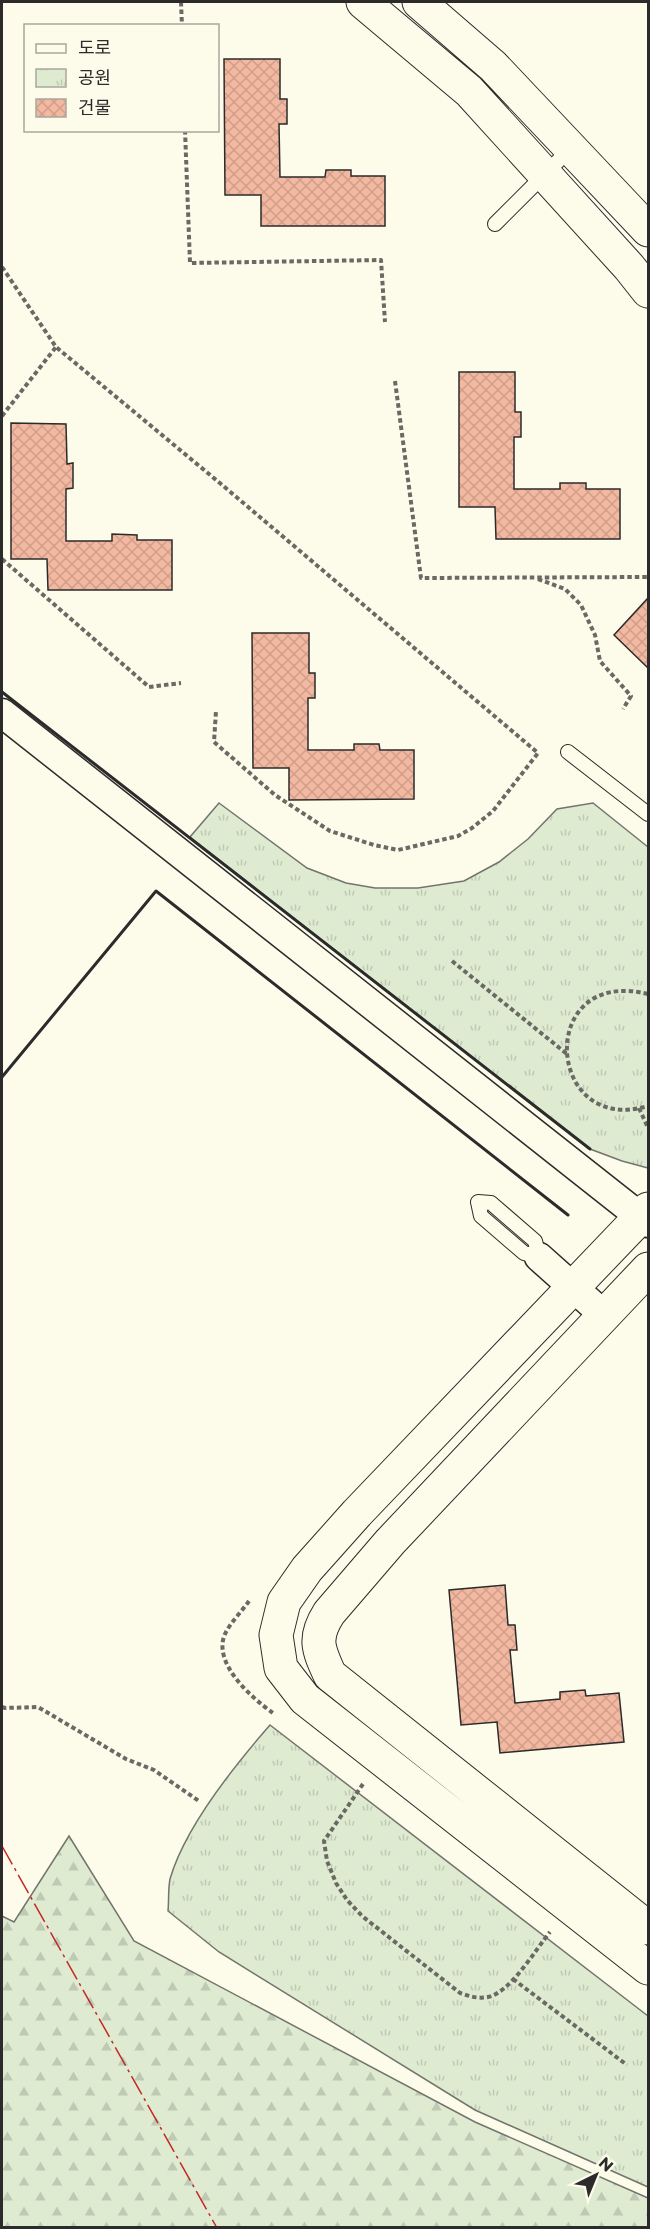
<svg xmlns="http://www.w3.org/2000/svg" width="650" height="2229" font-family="Montserrat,'Noto Sans KR',sans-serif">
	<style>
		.forest { fill: url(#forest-firs); stroke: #74746e; stroke-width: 1.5 }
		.park { fill: url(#park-tufts); stroke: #74746e; stroke-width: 1.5 }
		.building { fill: url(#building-cross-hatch); stroke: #2b2b2b; stroke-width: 1.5 }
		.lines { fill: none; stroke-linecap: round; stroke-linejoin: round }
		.service-casing { stroke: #2b2b2b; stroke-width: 16 }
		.minor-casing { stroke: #2b2b2b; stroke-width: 31 }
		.tertiary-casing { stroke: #2b2b2b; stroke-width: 35 }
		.path { stroke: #6a6964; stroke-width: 4; stroke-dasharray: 4.5 3; stroke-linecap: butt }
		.service { stroke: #fdfbea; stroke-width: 14 }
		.minor { stroke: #fdfbea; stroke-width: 28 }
		.tertiary { stroke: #fdfbea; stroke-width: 33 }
		.wall { stroke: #2b2b2b; stroke-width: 3 }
		.power { stroke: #c62828; stroke-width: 1.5; stroke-dasharray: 21 4.5 3 4.5; stroke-linecap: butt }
	</style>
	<defs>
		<pattern id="forest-firs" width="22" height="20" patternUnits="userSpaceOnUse" patternTransform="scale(1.5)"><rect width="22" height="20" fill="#deebd1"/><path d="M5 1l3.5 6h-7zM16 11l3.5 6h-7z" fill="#bfcab4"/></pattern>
		<pattern id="park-tufts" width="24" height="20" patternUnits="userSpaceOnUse" patternTransform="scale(1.5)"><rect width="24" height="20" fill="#deebd1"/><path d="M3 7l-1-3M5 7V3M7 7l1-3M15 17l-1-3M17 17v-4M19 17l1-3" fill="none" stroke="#bfcab4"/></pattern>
		<pattern id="building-cross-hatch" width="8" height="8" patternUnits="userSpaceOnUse" patternTransform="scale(1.5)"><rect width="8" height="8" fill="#f2b8a0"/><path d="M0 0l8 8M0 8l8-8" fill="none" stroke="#d09e8a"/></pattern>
	</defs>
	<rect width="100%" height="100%" fill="#fdfbea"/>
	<!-- forest -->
	<path class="forest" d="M69,1836L134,1941L475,2122L648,2198V2227H2V1916L14,1922Z"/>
	<!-- park -->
	<path class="park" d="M219,803L307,868L346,883L375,888H418L464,881L499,862L528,839L557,809L593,803L648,847V1168L622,1161L590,1149L190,837Z
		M270,1725L648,2016V2187L475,2110L219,1952L168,1911C169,1901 168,1889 170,1879C185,1827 235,1765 270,1725Z"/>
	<!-- building -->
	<path class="building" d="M224,59H280V99H287V124H279L280,177H325L326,170H351V176H385V226H261V195H225Z
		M459,372H515V412H521V437H514V489H560V483H586V489H620V539H496L495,507H459Z
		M11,423L66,424L67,464L73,463V488L66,489V541H112V534L137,535V540H172V590H48L47,559H11Z
		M648,598V668L614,635Z
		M252,633H309V673H315V698H308V750H354V744H379L380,750H414V799L289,800V768H253Z
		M505,1585L508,1625H515L517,1650H510L515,1703L560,1699V1692L585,1690L586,1696L619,1693L624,1742L500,1753L497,1722L461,1725L449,1590Z"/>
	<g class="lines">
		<!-- service casing -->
		<g class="service-casing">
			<path id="service" d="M495,224L571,148
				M568,752L648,814
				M478,1202L491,1203L535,1241L539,1257L524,1253L481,1216Z"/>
		</g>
		<!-- minor casing -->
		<g class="minor-casing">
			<path id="minor" d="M2,713L648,1223
				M539,1257L604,1315"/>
		</g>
		<!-- tertiary casing -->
		<g class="tertiary-casing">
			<path id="tertiary" d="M363,2L469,91L629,267L648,291
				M419,2L493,66L648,230
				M648,1209L357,1513L307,1569L284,1602L276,1635L281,1668L305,1699L648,1968
				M648,1269L390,1542L329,1613C313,1638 318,1649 330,1675L648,1928"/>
		</g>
		<!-- path -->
		<path class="path" d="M181,2L182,26
			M185,130L190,263L381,260L385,322
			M2,267L56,347L221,484L538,753L493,811L472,828L458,836L398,850L374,845L330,831L275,795L214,742L216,711
			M395,381L421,578L648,577
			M2,416L56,347
			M2,559L149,687L181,683
			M538,579L565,589L581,605L595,635L600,661L631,696L623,709
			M452,961L567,1054
			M648,994C535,966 545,1137 648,1106
			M639,1108L648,1128
			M249,1601C242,1611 232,1621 226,1632C210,1662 252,1698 273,1713
			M2,1707L5,1708L38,1707L126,1759L154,1770L199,1801
			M363,1784L324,1841L327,1861L336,1883L347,1900L362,1916L460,1993C469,1996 477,1999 488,1997C510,1993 536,1949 550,1932
			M513,1979L627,2065"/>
		<!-- service -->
		<use href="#service" class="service"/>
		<!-- minor -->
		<use href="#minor" class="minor"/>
		<!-- tertiary -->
		<use href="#tertiary" class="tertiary"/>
		<!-- wall -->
		<path class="wall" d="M2,692L590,1149
			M2,1077L156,891L568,1215"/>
		<!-- power -->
		<path class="power" d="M2,1846L217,2228"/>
	</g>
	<!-- border -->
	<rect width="650" height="2229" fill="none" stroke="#2b2b2b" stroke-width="6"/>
	<!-- legend -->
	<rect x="24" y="24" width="195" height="108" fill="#fdfbea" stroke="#a9a89e" stroke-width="1.5"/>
	<rect x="36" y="44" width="30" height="9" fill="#fdfbea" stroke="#a9a89e" stroke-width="1.5"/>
	<text x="78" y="54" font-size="18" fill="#2b2b2b">도로</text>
	<rect x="36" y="69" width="30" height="18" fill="url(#park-tufts)" stroke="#a9a89e" stroke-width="1.5"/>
	<text x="78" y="84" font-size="18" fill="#2b2b2b">공원</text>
	<rect x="36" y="99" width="30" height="18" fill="url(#building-cross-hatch)" stroke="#a9a89e" stroke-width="1.5"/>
	<text x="78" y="114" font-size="18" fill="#2b2b2b">건물</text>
	<!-- north arrow -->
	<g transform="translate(596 2175) rotate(43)" stroke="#fdfbea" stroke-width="4.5" paint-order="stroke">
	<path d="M0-4.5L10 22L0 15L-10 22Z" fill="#2b2b2b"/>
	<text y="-9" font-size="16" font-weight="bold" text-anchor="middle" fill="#2b2b2b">N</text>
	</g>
</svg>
